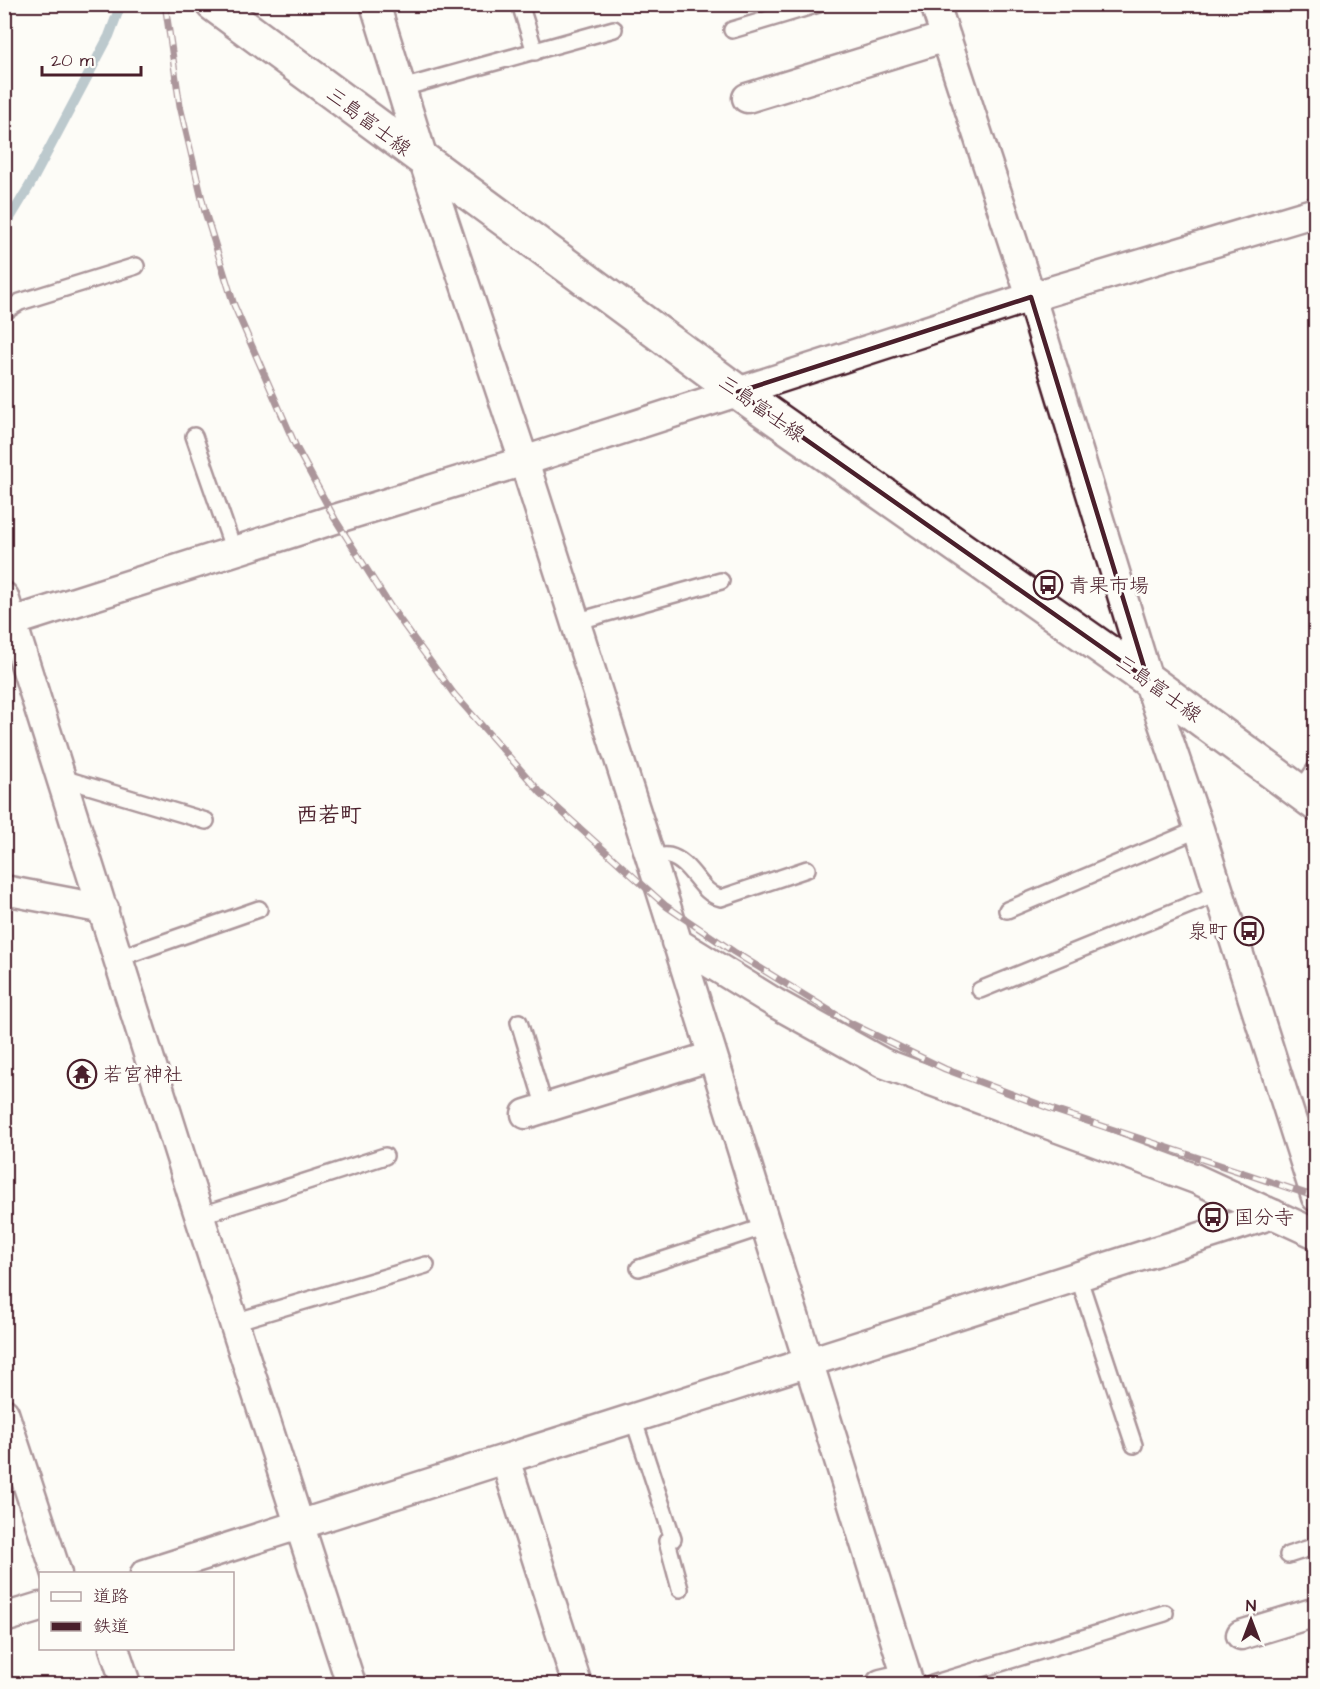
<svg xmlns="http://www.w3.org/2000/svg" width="1320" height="1689" font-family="'Architects Daughter','Klee One',sans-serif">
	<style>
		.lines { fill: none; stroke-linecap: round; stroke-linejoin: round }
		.stream { stroke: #6d8c99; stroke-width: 10 }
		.lane-casing { stroke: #4a1f2b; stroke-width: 20 }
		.street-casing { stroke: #4a1f2b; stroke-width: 33 }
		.primary-casing { stroke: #4a1f2b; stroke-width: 38 }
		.lane { stroke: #fdfcf7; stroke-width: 15 }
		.street { stroke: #fdfcf7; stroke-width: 28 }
		.primary { stroke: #fdfcf7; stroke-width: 33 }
		.rail-casing { stroke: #4a1f2b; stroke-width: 7 }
		.rail { stroke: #fdfcf7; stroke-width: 4.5; stroke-dasharray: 14; stroke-linecap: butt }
		.marked { fill: none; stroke: #4a1f2b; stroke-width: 4.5; stroke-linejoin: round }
		.labels { text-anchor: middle; stroke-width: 5; stroke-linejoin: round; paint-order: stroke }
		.street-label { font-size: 20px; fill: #4a1f2b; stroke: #fdfcf7 }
		.poi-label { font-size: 20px; fill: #4a1f2b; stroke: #fdfcf7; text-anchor: start }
		.quarter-label { font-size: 22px; font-weight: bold; fill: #4a1f2b; stroke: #fdfcf7 }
	</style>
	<rect width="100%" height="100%" fill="#fdfcf7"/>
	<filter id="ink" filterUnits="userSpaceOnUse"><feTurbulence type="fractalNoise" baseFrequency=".0167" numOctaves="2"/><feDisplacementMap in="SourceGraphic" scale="12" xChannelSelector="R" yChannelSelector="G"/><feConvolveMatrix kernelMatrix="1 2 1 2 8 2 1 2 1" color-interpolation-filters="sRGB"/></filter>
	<g filter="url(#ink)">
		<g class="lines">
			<!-- stream -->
			<path class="stream" d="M4,228L30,185L109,36L121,4"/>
			<!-- lane casing -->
			<g class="lane-casing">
				<path id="lane" d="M520,4L535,52
					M732,30L819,4
					M402,88L614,29
					M4,312L20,302L136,266
					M194,436L234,551
					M575,622L721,581
					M62,778L206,821
					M1299,792L1316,768
					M650,857C656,857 664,855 669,856C693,862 699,893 721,898L807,869
					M1007,910L1199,829
					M119,958L259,909
					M980,990L1219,893
					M519,1022L545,1108
					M199,1216L385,1156
					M639,1268L766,1226
					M1078,1276L1134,1445
					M234,1322L426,1265
					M633,1418L673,1539L667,1541L680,1589
					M1288,1555L1316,1546
					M932,1684L1165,1613"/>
			</g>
			<!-- street casing -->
			<g class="street-casing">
				<path id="street" d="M375,4L424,162L524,461L666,906L909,1684
					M935,4L1031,297L1148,680L1199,829L1316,1197
					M747,98L946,37
					M4,597L191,1190L351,1684
					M12,622L335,519L524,461L1031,297L1316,212
					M4,890L104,909
					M676,942L775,1003L883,1063L1196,1179L1316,1234
					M526,1114L712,1056
					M4,1413L57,1574
					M505,1459L577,1684
					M145,1574L1273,1214
					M4,1618L40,1607
					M1241,1635L1316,1612
					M114,1648L126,1684
					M881,1684L907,1678"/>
			</g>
			<!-- primary casing -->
			<g class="primary-casing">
				<path id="primary" d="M213,4L738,392L1148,680L1316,804"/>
			</g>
			<!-- lane -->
			<use href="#lane" class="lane"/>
			<!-- street -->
			<use href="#street" class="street"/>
			<!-- primary -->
			<use href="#primary" class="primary"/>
			<!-- rail casing -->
			<g class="rail-casing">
				<path id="rail" d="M165,4L180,106L205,212L234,305L296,447L335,519L390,606L454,694L541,793L666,906L734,952L848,1022L945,1069L1054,1110L1316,1197"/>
			</g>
			<!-- rail -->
			<use href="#rail" class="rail"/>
		</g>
	</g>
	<!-- marked area -->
	<path d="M0 0H1320V1689H0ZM1031,297L1148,680L738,392Z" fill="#fdfcf7" fill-opacity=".55" fill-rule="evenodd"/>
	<path class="marked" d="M1031,297L1148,680L738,392Z"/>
	<!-- icons -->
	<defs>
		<g id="bus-ring" transform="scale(1.5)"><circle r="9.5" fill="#fdfcf7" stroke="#4a1f2b" stroke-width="1.5"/><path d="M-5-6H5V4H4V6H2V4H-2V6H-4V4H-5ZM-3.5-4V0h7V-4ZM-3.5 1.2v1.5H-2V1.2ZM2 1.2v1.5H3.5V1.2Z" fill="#4a1f2b"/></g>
		<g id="temple-ring" transform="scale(1.5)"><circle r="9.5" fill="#fdfcf7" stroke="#4a1f2b" stroke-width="1.5"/><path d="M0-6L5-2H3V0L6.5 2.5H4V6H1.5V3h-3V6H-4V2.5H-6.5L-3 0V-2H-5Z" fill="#4a1f2b"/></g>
	</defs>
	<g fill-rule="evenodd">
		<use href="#bus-ring" x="1048" y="585"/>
		<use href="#bus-ring" x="1249" y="931"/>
		<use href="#temple-ring" x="82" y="1074"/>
		<use href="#bus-ring" x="1213" y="1217"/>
	</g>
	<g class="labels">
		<!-- street labels -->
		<g class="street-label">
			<text transform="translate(369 121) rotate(37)" y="7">三島富士線</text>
			<text transform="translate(762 408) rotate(35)" y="7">三島富士線</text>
			<text transform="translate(1159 688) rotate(36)" y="7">三島富士線</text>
		</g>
		<!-- poi labels -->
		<g class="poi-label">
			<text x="1069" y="592">青果市場</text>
			<text x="1228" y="938" text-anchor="end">泉町</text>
			<text x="103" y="1081">若宮神社</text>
			<text x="1234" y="1224">国分寺</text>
		</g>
		<!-- quarter labels -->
		<g class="quarter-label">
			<text x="329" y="822">西若町</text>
		</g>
	</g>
	<!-- margin -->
	<rect width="1320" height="1689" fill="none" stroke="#fdfcf7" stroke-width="24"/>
	<rect x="12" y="12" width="1296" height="1665" fill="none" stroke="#4a1f2b" stroke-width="2" filter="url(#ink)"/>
	<!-- legend -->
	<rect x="39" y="1572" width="195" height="78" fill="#fdfcf7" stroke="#b5a4a5" stroke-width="1.5"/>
	<rect x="51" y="1592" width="30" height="9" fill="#fdfcf7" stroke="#b5a4a5" stroke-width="1.5"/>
	<text x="93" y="1602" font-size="18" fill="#4a1f2b">道路</text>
	<rect x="51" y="1622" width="30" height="9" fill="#4a1f2b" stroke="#b5a4a5" stroke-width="1.5"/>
	<text x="93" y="1632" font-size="18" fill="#4a1f2b">鉄道</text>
	<!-- north arrow -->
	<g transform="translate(1251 1620)" stroke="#fdfcf7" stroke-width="4.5" paint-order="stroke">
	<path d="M0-4.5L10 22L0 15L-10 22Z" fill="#4a1f2b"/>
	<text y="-9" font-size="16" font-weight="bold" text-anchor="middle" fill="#4a1f2b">N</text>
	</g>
	<!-- scale -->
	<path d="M42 66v9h99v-9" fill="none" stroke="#4a1f2b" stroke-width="3"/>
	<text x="51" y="66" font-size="18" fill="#4a1f2b" stroke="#fdfcf7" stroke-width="4.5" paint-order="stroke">20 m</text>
</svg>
